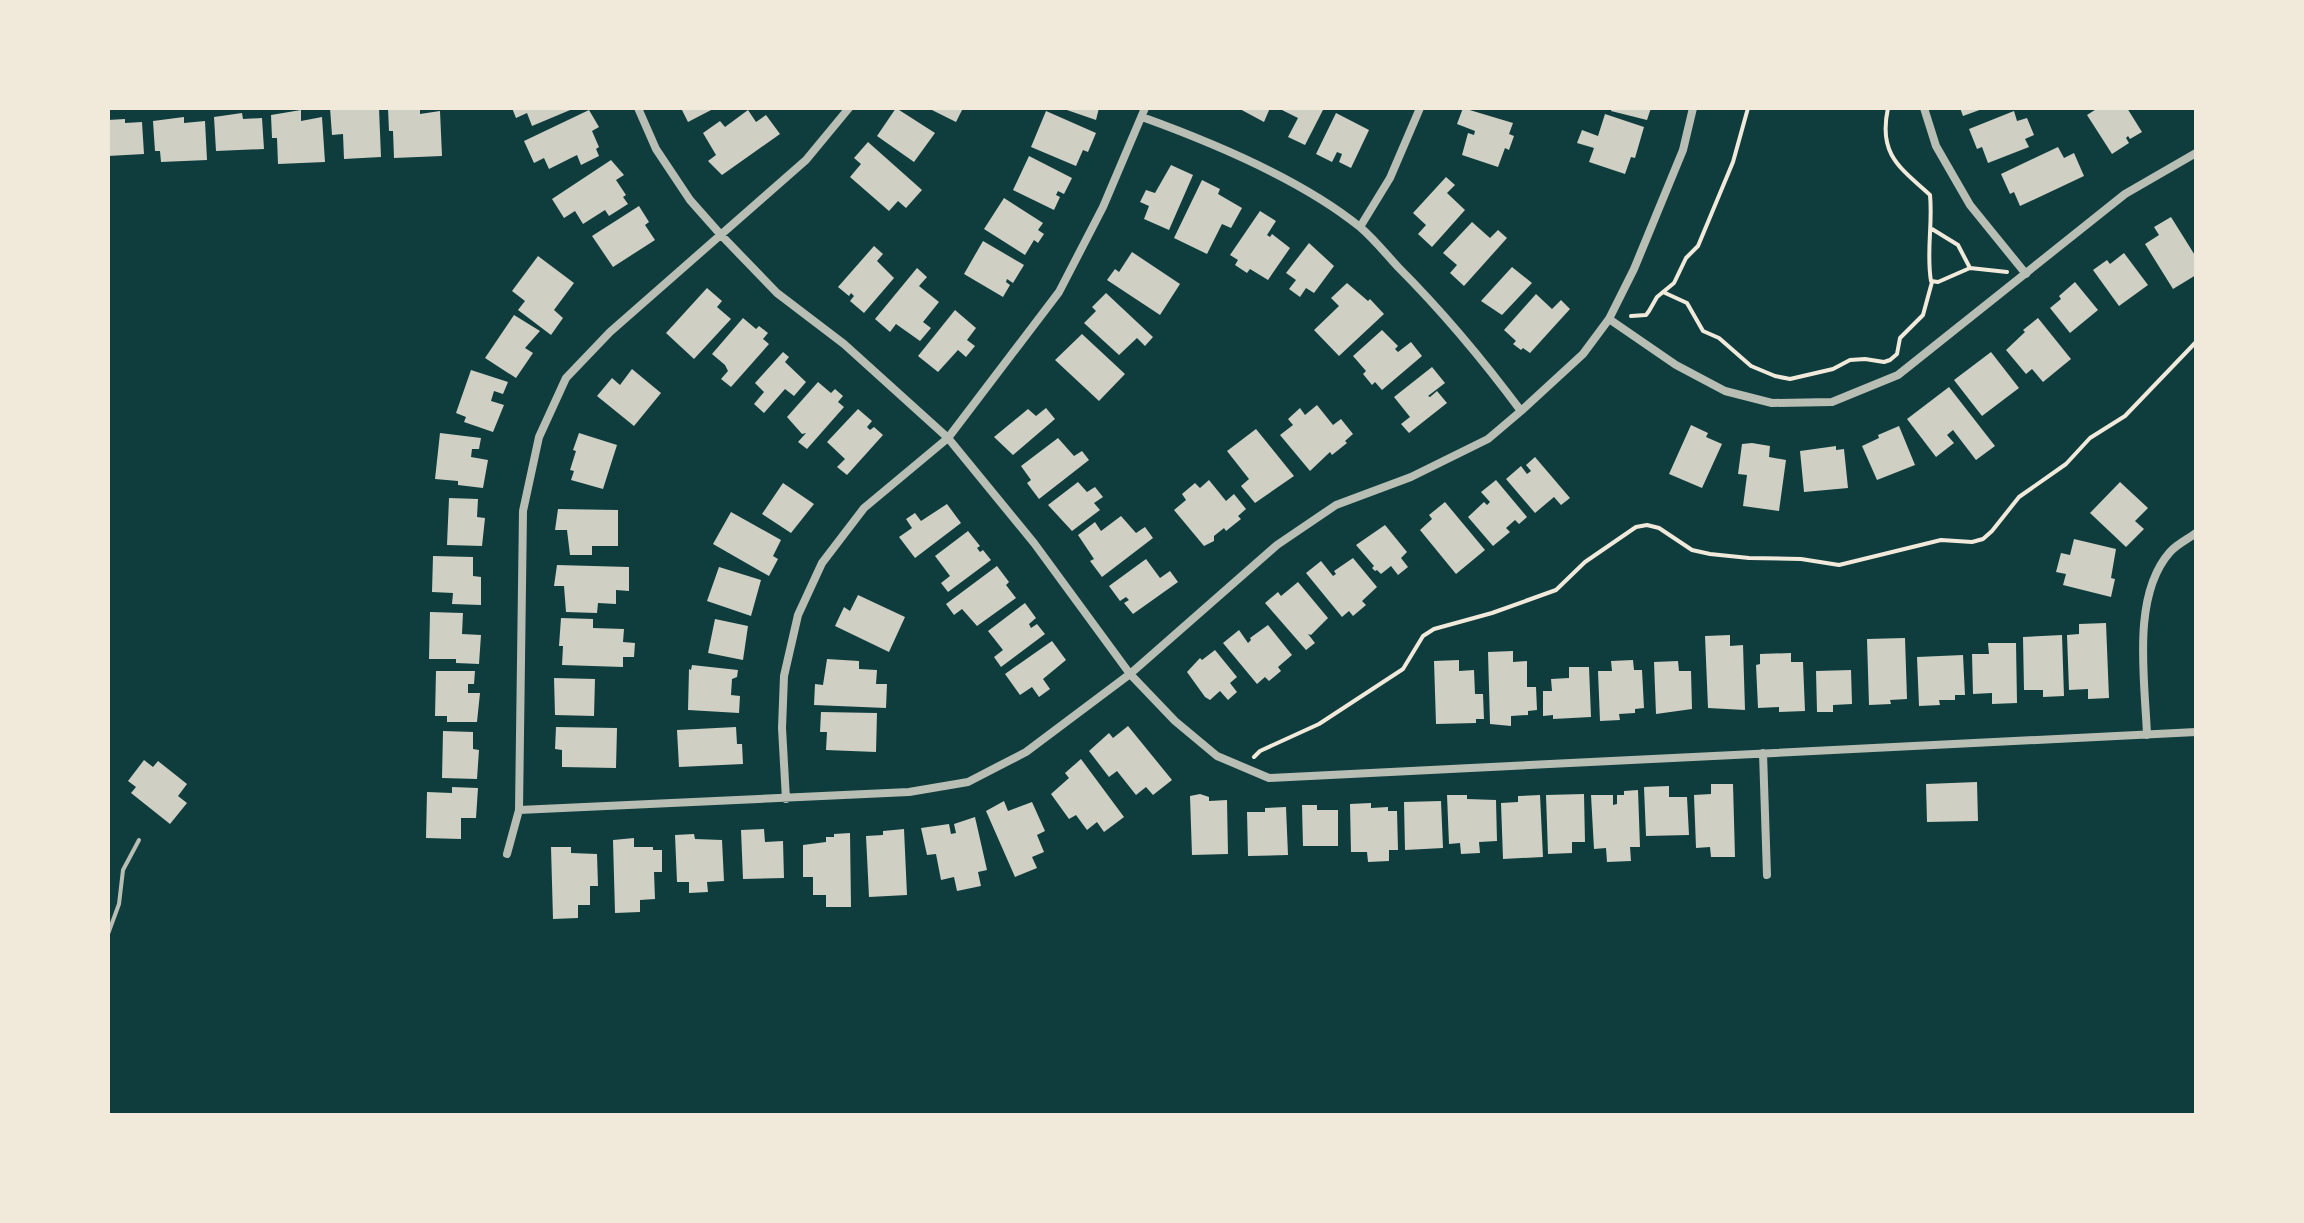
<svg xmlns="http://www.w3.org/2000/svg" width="2304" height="1223" font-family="'Golos Text',sans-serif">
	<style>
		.building { fill: #cfcfc3 }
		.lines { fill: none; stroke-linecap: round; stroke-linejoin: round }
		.path { stroke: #f1e9da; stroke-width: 4 }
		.service { stroke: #b8beb3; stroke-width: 4 }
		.minor { stroke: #b8beb3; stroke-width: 8 }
	</style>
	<rect width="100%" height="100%" fill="#0f3d3e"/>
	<!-- building -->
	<path class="building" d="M330,108H379L381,157L344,159L343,134L332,135Z
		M388,108H420V114L440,111L442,156L394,158L393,131H389Z
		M512,108H575L532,126L527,113L516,118Z
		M681,108H715L688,122Z
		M896,108L935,133L914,162L877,136Z
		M928,108H963L956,122Z
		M1061,108H1099L1096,120Z
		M1238,108H1270L1264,122Z
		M1283,108H1324L1305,145L1288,137L1298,118L1282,110Z
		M1463,108L1513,123L1509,134L1514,136L1509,150L1505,148L1498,167L1462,155L1468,133L1474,135L1475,131L1457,124Z
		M1612,108H1651L1647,120L1611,111Z
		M1960,108H1985L1963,116Z
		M2098,108H2127L2142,132L2130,139L2128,136L2126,138L2129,143L2112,154L2087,115Z
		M301,110V121L322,117L325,162L278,164L277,138H272L271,115Z
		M589,110L599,127L592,131L599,147L596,149L599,156L581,165L577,155L549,169L544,158L534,163L524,141Z
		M748,110L756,122L766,115L780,134L722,175L708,161L716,155L703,133L720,121L725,127Z
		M1046,111L1096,133L1088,152L1083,150L1076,166L1031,147Z
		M2014,111L2017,121L2027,118L2034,135L2025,139L2029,147L1988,163L1982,147L1977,149L1969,129Z
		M242,113L243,119L262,118L264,149L216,151L214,117Z
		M1336,113L1369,130L1351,168L1339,162L1342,154L1337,152L1332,162L1316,154Z
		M1605,114L1644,127L1635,158L1631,157L1625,174L1589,162L1594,148L1577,143L1582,130L1598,136Z
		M184,117V123L205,121L207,160L161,162L160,151H155L153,121Z
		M125,119V123L142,122L144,154L108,156V120Z
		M868,142L922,190L906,208L898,201L889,211L850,177L861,164L854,158Z
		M2058,147L2064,158L2074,153L2084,176L2020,206L2014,192L2010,194L2001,174Z
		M1029,156L1072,178L1064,194L1058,191L1056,195L1060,197L1054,210L1013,190Z
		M611,160L624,175L616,180L626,195L623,197L628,204L609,216L605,210L583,224L575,211L564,218L552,199Z
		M1171,165L1193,175L1169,230L1144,219L1149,206L1140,202L1146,190L1155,193Z
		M1446,177L1455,185L1447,193L1465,210L1432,247L1418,234L1426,225L1413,213Z
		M1202,180L1220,189L1218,194L1242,208L1231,228L1222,224L1207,254L1174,238Z
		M1004,198L1043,223L1038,230L1044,234L1038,243L1034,240L1025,255L984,229Z
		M639,206L649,222L645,225L655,240L613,267L592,236Z
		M1260,211L1276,221L1267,235L1270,237L1272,234L1290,248L1268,280L1250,269L1247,273L1235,265L1238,260L1230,255Z
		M2171,217L2196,257V275L2173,289L2145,244L2159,235L2154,227Z
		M1472,222L1490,238L1498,230L1507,238L1464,286L1450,273L1457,265L1443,253Z
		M983,241L1024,265L1013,283L1007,279L1006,282L1010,285L1003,297L964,274Z
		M1309,243L1334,266L1314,293L1306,288L1300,297L1289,289L1296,280L1286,273Z
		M874,246L883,254L877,261L894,278L864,313L850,301L854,296L851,293L849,296L838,287Z
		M1132,252L1180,284L1160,315L1107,280L1115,269L1119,272Z
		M2124,253L2148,285L2119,306L2093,270L2107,260L2110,264Z
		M538,256L574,283L554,310L563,318L551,335L518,310L525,301L512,291Z
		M1512,267L1532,283L1502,315L1481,301Z
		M917,268L927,277L919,286L939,302L923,322L931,328L920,341L896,324L890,332L875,319Z
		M2075,282L2098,310L2070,333L2050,308L2061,299L2059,296Z
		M1347,283L1368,301L1370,299L1384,314L1339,356L1314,330L1339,306L1331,298Z
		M707,288L722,301L717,307L731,319L694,359L666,333Z
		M1106,293L1153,337L1145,346L1137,338L1119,355L1084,323L1096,311L1092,307Z
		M1536,294L1552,309L1561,300L1570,309L1530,353L1523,348L1521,350L1513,344L1516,341L1504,330Z
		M955,310L976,328L967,340L975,346L966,357L958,350L938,372L918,356Z
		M514,315L540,331L525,348L533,353L516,378L485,358Z
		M743,318L756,329L759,326L768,333L763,339L769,344L731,387L721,379L728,371L725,365L712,354Z
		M2038,318L2071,359L2043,382L2032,369L2026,374L2006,350L2025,332L2023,330Z
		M1382,330L1398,346L1395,349L1398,352L1411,342L1422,356L1382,390L1375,382L1372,385L1363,374L1366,371L1353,356Z
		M1082,334L1125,374L1099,401L1055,360Z
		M783,352L789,357L785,362L806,382L794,396L785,389L764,413L754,404L764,392L755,383Z
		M1991,352L2019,388L1982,416L1954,380Z
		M1432,367L1445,383L1428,396L1430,397L1437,391L1447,403L1409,433L1401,424L1410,417L1394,397Z
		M632,369L661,393L634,426L597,396L612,378L620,385Z
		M471,370L508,382L503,394L494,391L491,401L504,405L493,432L464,422L466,417L456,413Z
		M818,382L831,393L835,389L843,396L838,402L844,407L807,449L798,442L806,433L802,434L787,417Z
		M1949,387L1995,446L1976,460L1953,430L1947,435L1954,443L1936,457L1907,419Z
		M1317,405L1333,425L1341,419L1353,434L1345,441L1347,443L1332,455L1330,452L1310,471L1280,435L1293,425L1288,419L1300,408L1305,415Z
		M1046,408L1055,419L1013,455L994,437L1028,409L1036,416Z
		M858,409L872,421L867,427L870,430L874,427L883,435L847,475L837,467L845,459L827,442Z
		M1691,425L1708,433L1706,437L1722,444L1702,488L1669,474Z
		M1899,426L1915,465L1877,480L1862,446L1879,438L1878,435Z
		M1256,429L1294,476L1255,503L1241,486L1249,479L1227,451Z
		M440,433L481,438L479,449H472L471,457L488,460L483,488L458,485V481L435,479Z
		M579,433L617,445L603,489L571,480L574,471L570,470L576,451L573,450Z
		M1058,438L1074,456L1082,451L1089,460L1039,499L1027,483L1031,480L1021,466Z
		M1752,443L1770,446L1769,457L1786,460L1779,511L1743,506L1747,475L1738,474L1742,444Z
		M1836,446V450L1844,449L1848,488L1804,492L1800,451Z
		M1535,457L1570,498L1561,505L1554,497L1535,513L1506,479L1521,466L1527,474L1531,471L1526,465Z
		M1209,480L1226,501L1234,494L1246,509L1238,516L1241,519L1226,531L1224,528L1214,536V541L1204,546L1174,510L1186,500L1182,494L1195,483L1200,488Z
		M1496,480L1527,517L1519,524L1515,520L1506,528L1510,532L1493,546L1468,517L1484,502L1487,505L1490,502L1481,492Z
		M1078,482L1087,492L1095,487L1103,497L1094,503L1100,510L1072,531L1048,505Z
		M2120,482L2148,508L2135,521L2144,529L2126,547L2090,513Z
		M783,483L814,504L791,533L762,514Z
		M449,498L478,499L477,517L485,518L482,546L447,545Z
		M1445,502L1485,550L1456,574L1420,530L1432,519L1429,515Z
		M947,504L961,523L915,558L899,537L912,528L906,519L915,513L921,521Z
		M558,509L618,510V546H592V555H570L567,530H555Z
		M731,512L781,540L773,556L778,559L769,576L713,544Z
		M1121,516L1136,533L1145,527L1153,538L1102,577L1090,561L1094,559L1078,535L1095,522L1101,531Z
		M1385,525L1407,552L1401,558L1408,567L1398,575L1391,566L1381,574L1377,570L1375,571L1372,568L1374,566L1356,545Z
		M968,531L980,546L977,548L980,552L983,550L991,560L948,592L941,583L950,576L935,556Z
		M2074,539L2116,549L2111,578L2115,579L2111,597L2063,585L2066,574L2056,572L2061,553L2070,555Z
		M433,556L473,557V576L481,577V605L452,604L453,593L432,592Z
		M1353,558L1377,587L1362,601L1366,605L1353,616L1349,611L1342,617L1306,573L1321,561L1333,576L1336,574L1334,571Z
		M1146,559L1160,578L1170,571L1178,582L1133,614L1124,603L1129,600L1126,597L1120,601L1109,586Z
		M557,565L629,567V591L616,590V604L598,603L597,613L566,612L564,586H554Z
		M997,566L1009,582L1006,585L1016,598L977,626L962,609L954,615L946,604Z
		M719,567L761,580L751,616L707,601Z
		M1298,582L1328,618L1311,635L1308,634L1315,643L1306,650L1265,603L1278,592L1281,596Z
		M858,595L905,617L889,652L835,626L844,607L850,611Z
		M1025,603L1036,618L1029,624L1031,628L1037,624L1045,634L1001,667L994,657L1003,650L988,631Z
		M430,612L463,613L462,634L481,635L479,664L456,663V659H429Z
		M561,618L593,619V628L624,629L623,642L635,643L634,657H623V667L562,665L563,646H559Z
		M715,619L748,626L743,660L708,653Z
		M2106,623L2109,698L2088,699V689L2069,690L2067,635L2079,634V624Z
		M1268,625L1292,655L1278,667L1281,671L1269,681L1265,677L1257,684L1223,643L1239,630L1248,643L1251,640L1250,638Z
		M1730,635V646L1743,645L1745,710L1708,708L1705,636Z
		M2062,635L2064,696L2043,697V690H2024L2023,637Z
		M1905,638L1907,699L1890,700L1891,704L1869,705L1867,639Z
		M1052,641L1066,660L1043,679L1050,689L1039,697L1032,687L1020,695L1005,674Z
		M1988,643H2016L2017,703L1992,704V693L1973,694L1972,654H1989Z
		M1215,650L1237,677L1230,683L1237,692L1228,700L1220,691L1210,700L1205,697L1187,672L1200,658L1202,660Z
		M1513,651V662L1527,661V687H1536L1537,710L1528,711V715L1511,716V726L1490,724L1488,652Z
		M1791,653V662H1803L1805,711L1779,712V707L1758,708L1756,665L1760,664V654Z
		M1963,655L1965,695H1955V700H1939L1940,705L1919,706L1917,657Z
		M827,659L859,661V669L877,670L876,684H887L886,708L814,705L815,684L823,685Z
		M1459,660V671L1474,670L1475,694H1483L1484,719H1476V723L1436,724L1434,661Z
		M1633,660L1634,670H1642L1644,708L1635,709V713L1619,714L1620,720L1600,721L1598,671H1612L1611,661Z
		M1678,661L1679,671H1691L1692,709L1656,714L1654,662Z
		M692,665L738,670L737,677L732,679L731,695L740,696L739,713L688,710L689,669L691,670Z
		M1569,667H1589L1591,717L1553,719V715L1543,716V691H1552L1551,679L1569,678Z
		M1851,670L1852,704L1833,705V712H1817L1816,671Z
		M436,671H475L474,684H468V693H480L477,722H447V716H435Z
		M554,678L595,679L594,716L555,715Z
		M821,712L877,713L876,752L826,750L827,732H820Z
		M1128,726L1172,780L1153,795L1146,787L1136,795L1117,771L1109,777L1089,751L1109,733L1113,738Z
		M556,727L617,728L616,768L562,767V750L555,749Z
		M736,727L737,744H742L743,764L679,767L677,730Z
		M443,731L473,732V749L479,750L477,779L442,778Z
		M1081,759L1124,817L1104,832L1097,822L1087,830L1076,815L1069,819L1051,794L1069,778L1065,773Z
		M144,760L153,767L158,761L187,784L178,796L187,803L170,824L131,793L136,787L128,781Z
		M1977,782L1978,821L1927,822L1926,784Z
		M1711,784H1733L1735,857H1711L1710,847L1696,848L1694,795L1711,794Z
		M1669,786V797H1687L1689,835L1646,836L1644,787Z
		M452,787L478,788L476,818H461V839L426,838L427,792L452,793Z
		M1638,790L1640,847H1630L1631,861L1607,862L1606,848L1594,849L1591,795H1613V805L1617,804V795H1624V791Z
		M1200,794L1209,797V801L1227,800L1228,854L1192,855L1190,796Z
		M1584,794L1585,842H1572V853L1548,854L1546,795Z
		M1447,795H1467V799L1496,800L1497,841L1479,842L1480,853L1461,854L1460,843L1449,844Z
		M1540,795L1543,857L1503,859L1501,803L1518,802V796Z
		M1004,801L1008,811L1032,802L1045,831L1037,835L1044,852L1032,857L1037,868L1015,877L986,811Z
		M1441,801L1443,848L1405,850L1404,802Z
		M1371,803V808L1388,807V811H1397L1398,850H1389V861L1368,862L1367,852H1351L1350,804Z
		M1302,805H1317V810H1338V846H1303Z
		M1286,807L1288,855L1248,856L1247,812H1265V808Z
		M975,817L987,870L978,872L981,886L957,891L954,877L941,880L936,854L927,855L921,828L949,824L951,834L956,833L954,824Z
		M764,829L765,842L783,841L784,878L743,879L741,830Z
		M904,829L907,895L869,897L866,836L883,835V831Z
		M850,833L851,907H826V895H813V877H803V845L826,842V837H834V834Z
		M694,834L695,839L722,840L724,881L707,882L708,892L689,893V882H677L675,835Z
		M634,838V847H653V850H662V872H654L655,899L640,900V912L615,913L613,840Z
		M551,847H571V853L597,854L598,886H590V905H578V918L553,919Z"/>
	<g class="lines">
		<!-- path -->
		<path class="path" d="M1888,108C1878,154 1899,167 1930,195C1933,224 1926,252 1931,281L1938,282L1970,268L2007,272
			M1932,229L1958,245L1970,268
			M1663,292L1687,303L1703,331L1719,338L1751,366L1775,376L1790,379L1833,369L1850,360L1865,359L1884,362L1890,360L1897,354L1900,338L1923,315L1932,282
			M1631,316L1646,315L1649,311L1657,297L1674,283L1686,258L1698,246L1733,162L1748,108
			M1254,757L1260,751L1319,724L1403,669L1423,636L1434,629L1492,613L1556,590L1585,562L1636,527L1647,525L1659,528L1692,550L1710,554L1749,558L1801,559L1839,565L1941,540L1972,542L1983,539L1992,531L2019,497L2066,464L2090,438L2125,416L2196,342"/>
		<!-- service -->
		<path class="service" d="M108,934L119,904L123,870L139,840"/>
		<!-- minor -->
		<path class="minor" d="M638,108L656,149L690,200L721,235L777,293L844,344L948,438L1034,543L1130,674L1175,721L1217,756L1269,778L2196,732
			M1924,108L1936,146L1970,205L2026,274
			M1142,117C1214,143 1301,179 1360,227C1374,239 1386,254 1398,267C1443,312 1483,360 1521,411
			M1360,227L1390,178L1420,108
			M1609,319L1676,365L1725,391L1772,403L1832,402L1898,375L2125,194L2196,153
			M2147,735C2145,680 2131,596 2170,552C2177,544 2188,539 2196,533
			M1763,753L1767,875
			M786,799L782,728L784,676L798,615L822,563L864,508L948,438L1059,292L1103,207L1145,108
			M519,810L909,792L968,782L1026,752L1130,674L1277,545L1336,505L1411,477L1488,439L1521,411L1583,354L1609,319L1634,269L1683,150L1693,108
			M507,854L519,810L523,511L539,437L566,378L610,332L806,160L849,108"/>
	</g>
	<!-- border -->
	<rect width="2304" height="1223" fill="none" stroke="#f1e9da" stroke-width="220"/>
</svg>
